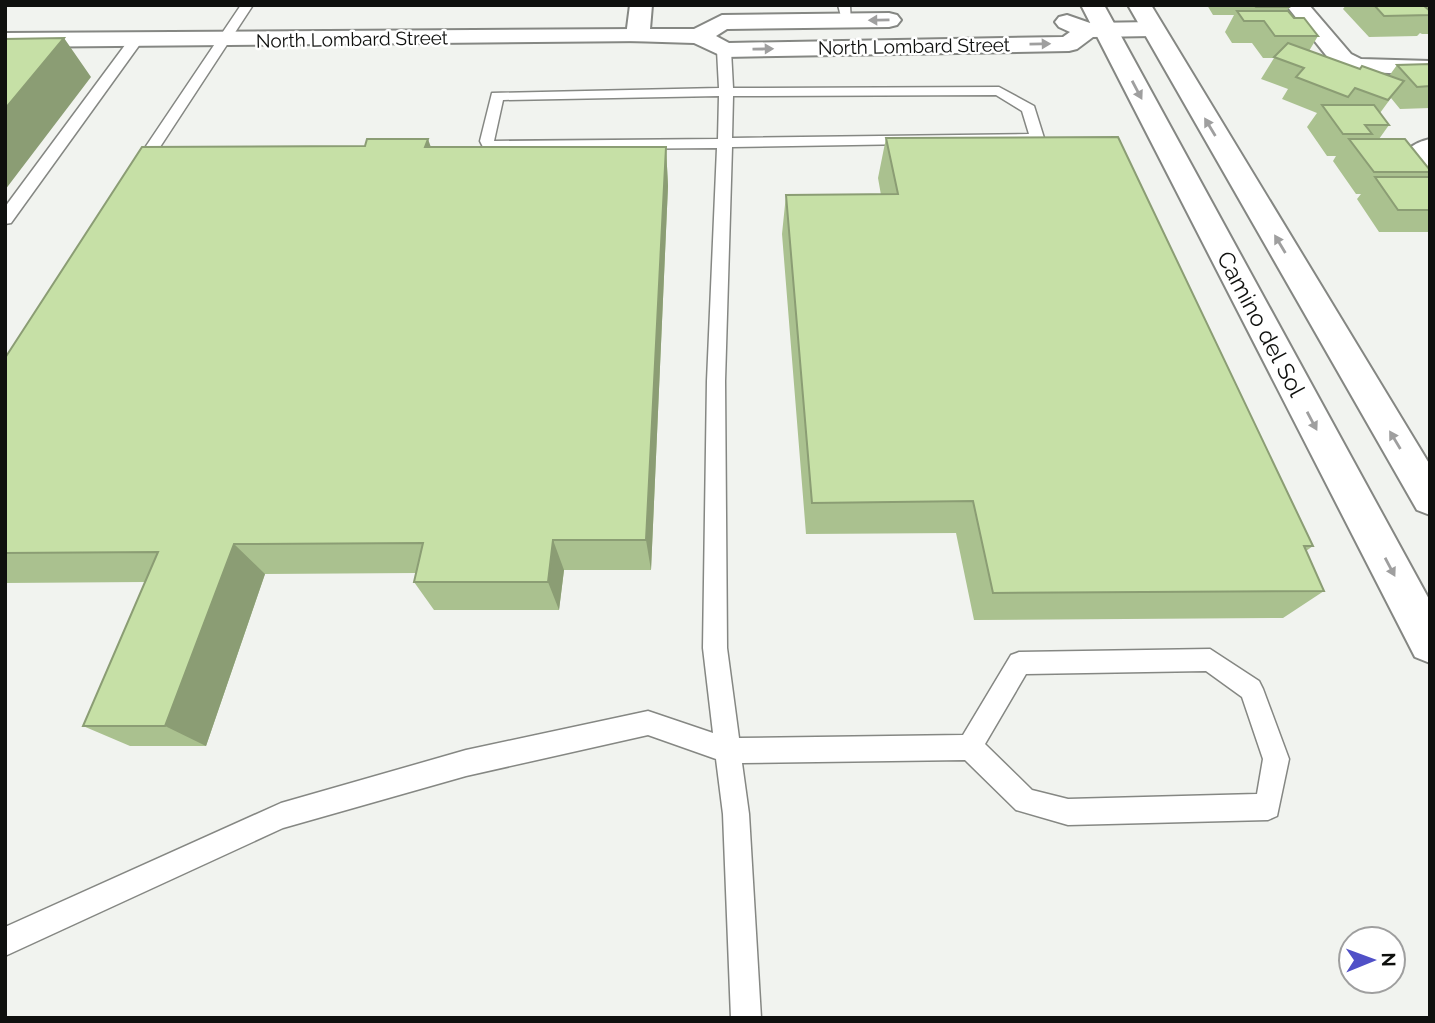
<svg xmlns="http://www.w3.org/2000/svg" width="1435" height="1023" font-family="Raleway,sans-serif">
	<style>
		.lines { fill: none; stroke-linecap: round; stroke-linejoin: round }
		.service-casing { stroke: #858783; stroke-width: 3 }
		.minor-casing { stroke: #858783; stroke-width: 4 }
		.tertiary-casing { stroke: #858783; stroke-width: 4 }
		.service { fill: #fff; fill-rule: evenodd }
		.minor { fill: #fff; fill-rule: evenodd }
		.tertiary { fill: #fff; fill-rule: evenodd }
		.wall { fill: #aac18f }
		.shaded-wall { fill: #8b9d74 }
		.building { fill: #c6e0a6; stroke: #8b9d74; stroke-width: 2 }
		.oneway { fill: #9f9f9f }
		.labels { text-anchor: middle; stroke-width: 5; stroke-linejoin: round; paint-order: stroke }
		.far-street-label { font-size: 19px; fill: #0f100e; stroke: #fff }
		.street-label { font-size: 23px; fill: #0f100e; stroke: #fff }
	</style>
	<rect width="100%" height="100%" fill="#f1f3ef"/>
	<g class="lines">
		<!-- service casing -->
		<g class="service-casing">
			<path id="service" d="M241,5H253L143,173H133L130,170Z
				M838,5H850L851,24H843Z
				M136,36L143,40L11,223L5,224V207L131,37Z
				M724,46L731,50L733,88L999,87L1034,106L1044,138L1037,142L732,147L725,381L727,648L739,738L963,735L1011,655L1019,652L1210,649L1259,681L1263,689L1289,759L1277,816L1268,820L1068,825L1016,810L965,760L742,763L749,814L761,1018H731L723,814L716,759L648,735L466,776L283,828L5,956V927L281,803L466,750L648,711L713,733L703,648L707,381L717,148L489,150L484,149L480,141L492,93L719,88L717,50ZM996,95L1022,111L1029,134L732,138L733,96ZM719,96L718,139L494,141L503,100ZM1206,671L1242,697L1263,759L1257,794L1068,799L1032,790L985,744L1026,674Z"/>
		</g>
		<!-- minor casing -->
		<g class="minor-casing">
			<path id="minor" d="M630,5H652L650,29H694L722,15L889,13L897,15L901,20L897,25L889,27L727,29L716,36L729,43L1063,37L1070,32L1059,27L1055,22L1059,17L1067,15L1090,23L1153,22L1161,24L1165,29L1161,34L1153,36L1093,37L1077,49L1069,51L724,57L694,43L630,41L626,36Z
				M1286,5H1309L1351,54L1361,59L1430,61V75L1347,71L1333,64Z
				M1430,139V197L1420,194L1401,167C1403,150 1413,143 1430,139Z"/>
		</g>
		<!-- tertiary casing -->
		<g class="tertiary-casing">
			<path id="tertiary" d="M1081,5H1104L1430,601V663L1415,657Z
				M1128,5H1151L1430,465V515L1417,510Z
				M638,29L646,31L650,36L646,41L5,47V33Z"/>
		</g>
		<!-- service -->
		<use href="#service" class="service"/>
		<!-- minor -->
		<use href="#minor" class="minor"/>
		<!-- tertiary -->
		<use href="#tertiary" class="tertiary"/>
	</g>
	<!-- wall -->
	<path class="wall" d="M1207,5H1288L1289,7L1287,11L1294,18L1318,36L1309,51L1360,69L1389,76L1397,65L1430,64V108L1400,109L1391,98L1380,113L1389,125L1379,139L1430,170V175L1427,177H1430V232H1379L1357,199L1361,194H1356L1333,161L1336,156H1327L1307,127L1317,113L1282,99L1288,89L1261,79L1274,58H1263L1252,43H1232L1225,32L1234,15H1213Z
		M1346,5H1430V34H1422L1420,33L1417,36L1369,37L1343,9Z
		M886,138L1313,546L1306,551L1324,591L1283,618L974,620L956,533L806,534L782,234L786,195H881L878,178Z
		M431,147H666L668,186L651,570H564L559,610H434L414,582L416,573L265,574L206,746H130L83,726L145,582L5,583V358Z"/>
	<!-- shaded-wall -->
	<path class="shaded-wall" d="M64,38L91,77L5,190V109Z
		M428,139L442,178L425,147Z
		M666,147L668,186L651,570L646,540Z
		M553,540L564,570L559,610L548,582Z
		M234,544L265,574L206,746L165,726Z"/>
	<!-- building -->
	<path class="building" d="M1254,5H1288L1289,7H1256Z
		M1374,5H1423L1430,11V15L1384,16Z
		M1237,11H1288L1294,18H1304L1318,36H1275L1264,21H1244Z
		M64,38L5,109V39Z
		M1288,43L1360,69L1362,66L1404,81L1388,100L1355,88L1348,97L1296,77L1304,68L1274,57Z
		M1430,64V86L1417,87L1397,65Z
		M1322,105H1374L1389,125H1365L1372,134H1343Z
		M1118,137L1313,546H1304L1324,591L993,593L973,501L812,503L786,195L898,194L886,138Z
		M367,139H428L425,147H666L646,540H553L548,582H414L423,543L234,544L165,726H83L158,552L5,553V358L142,147L365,146Z
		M1349,139H1405L1430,170V172H1374Z
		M1375,177H1430V210H1398Z"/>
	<!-- one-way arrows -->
	<defs><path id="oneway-solid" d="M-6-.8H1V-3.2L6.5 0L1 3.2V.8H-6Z" transform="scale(1.75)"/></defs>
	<g class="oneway">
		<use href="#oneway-solid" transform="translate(879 20) rotate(179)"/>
		<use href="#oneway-solid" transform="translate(1040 44) rotate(-1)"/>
		<use href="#oneway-solid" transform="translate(763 49) rotate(-1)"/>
		<use href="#oneway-solid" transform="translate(1137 90) rotate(62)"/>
		<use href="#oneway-solid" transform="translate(1210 127) rotate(-121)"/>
		<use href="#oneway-solid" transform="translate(1280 244) rotate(-121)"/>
		<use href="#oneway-solid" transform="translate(1312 421) rotate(62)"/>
		<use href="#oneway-solid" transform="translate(1395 440) rotate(-121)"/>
		<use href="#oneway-solid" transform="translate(1390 567) rotate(62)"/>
	</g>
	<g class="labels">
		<!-- far-street labels -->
		<g class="far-street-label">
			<text transform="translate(352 39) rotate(-1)" y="7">North Lombard Street</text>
			<text transform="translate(914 46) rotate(-1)" y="7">North Lombard Street</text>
		</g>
		<!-- street labels -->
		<g class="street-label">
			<text transform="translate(1261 324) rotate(62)" y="8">Camino del Sol</text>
		</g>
	</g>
	<!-- border -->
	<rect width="1435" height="1023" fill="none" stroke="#0f100e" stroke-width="14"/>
	<!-- north arrow -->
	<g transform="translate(1372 960) rotate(89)"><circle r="33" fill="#ffffff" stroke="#9f9f9f" stroke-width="2"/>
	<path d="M0-5L12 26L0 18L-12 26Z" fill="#5050c7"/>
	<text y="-10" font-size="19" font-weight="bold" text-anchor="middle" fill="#0f100e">N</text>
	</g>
</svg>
